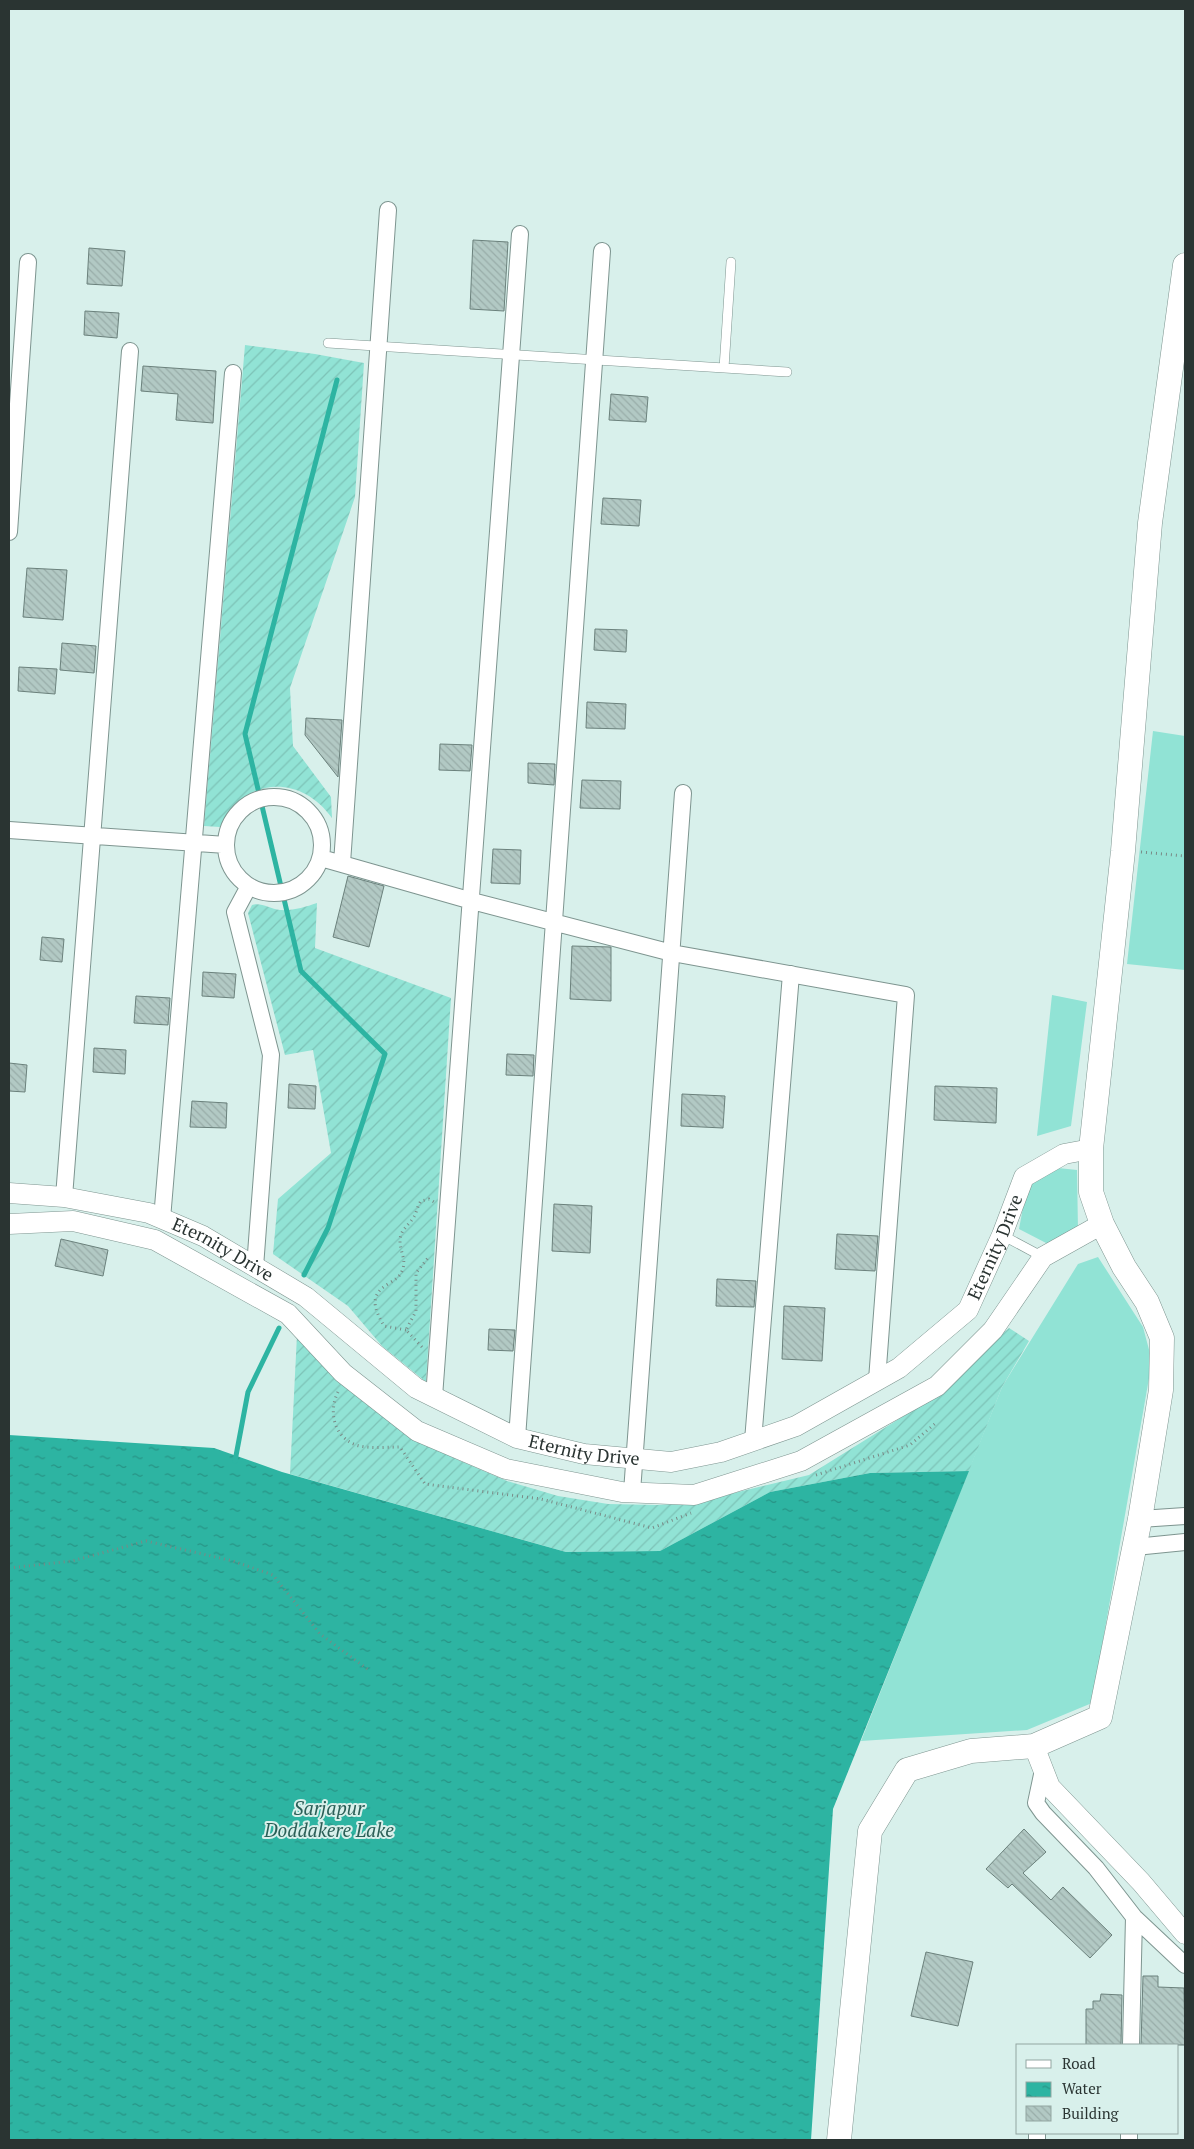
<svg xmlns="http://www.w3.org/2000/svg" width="1194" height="2149" font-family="'PT Serif',serif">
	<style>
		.grass { fill: #91e3d5 }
		.garden { fill: url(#garden-furrows) }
		.water { fill: url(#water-ripples) }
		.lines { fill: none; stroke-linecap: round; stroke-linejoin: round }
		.stream { stroke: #2db4a2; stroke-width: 5 }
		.building { fill: url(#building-back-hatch); stroke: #6b817c }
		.service-casing { stroke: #7e9590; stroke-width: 10 }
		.minor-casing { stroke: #7e9590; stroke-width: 18 }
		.tertiary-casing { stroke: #7e9590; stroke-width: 21 }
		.secondary-casing { stroke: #7e9590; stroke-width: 25 }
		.path { stroke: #798a86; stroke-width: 3; stroke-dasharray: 1 4; stroke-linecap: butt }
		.service { stroke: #fff; stroke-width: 9 }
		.minor { stroke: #fff; stroke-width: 16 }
		.tertiary { stroke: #fff; stroke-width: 20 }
		.secondary { stroke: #fff; stroke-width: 24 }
		.labels { text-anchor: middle; stroke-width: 4; stroke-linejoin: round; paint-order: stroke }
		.street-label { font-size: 18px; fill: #2a3432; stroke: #d8f0eb }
		.water-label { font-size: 19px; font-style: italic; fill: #2b5f57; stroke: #d8f0eb }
	</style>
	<defs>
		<pattern id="garden-furrows" width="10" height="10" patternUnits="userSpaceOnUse" patternTransform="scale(1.25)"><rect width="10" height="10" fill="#91e3d5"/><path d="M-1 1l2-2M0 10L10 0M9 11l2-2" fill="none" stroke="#7dc3b7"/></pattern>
		<pattern id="water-ripples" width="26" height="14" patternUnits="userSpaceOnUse" patternTransform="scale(1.25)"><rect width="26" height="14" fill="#2db4a2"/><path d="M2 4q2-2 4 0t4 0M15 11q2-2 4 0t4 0" fill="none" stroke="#279385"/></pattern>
		<pattern id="building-back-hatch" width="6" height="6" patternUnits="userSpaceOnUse" patternTransform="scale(1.25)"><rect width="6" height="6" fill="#b2c9c4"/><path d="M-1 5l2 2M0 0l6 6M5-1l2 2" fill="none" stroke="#99ada9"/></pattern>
	</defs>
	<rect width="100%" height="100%" fill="#d8f0eb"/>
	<!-- grass -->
	<path class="grass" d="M1153,731L1185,736V970L1127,964Z
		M1052,995L1087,1002L1071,1126L1037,1136Z
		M1058,1168L1077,1170L1078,1231L1048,1244L1019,1229L1027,1186Z
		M1098,1257L1143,1327L1152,1361L1092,1703L1027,1730L861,1741L1002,1387L1078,1264Z"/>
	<!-- garden -->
	<path class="garden" d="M245,345L315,354L364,363L355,497L290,688L293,746L331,797L332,818C300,773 243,777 220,827L204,826Z
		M317,903L315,948L451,998L426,1382L382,1346L348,1306L273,1254L278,1199L331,1153L313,1050L285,1055L248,913L252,905C261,902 270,909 280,910C293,911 305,907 317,903Z
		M1009,1328L1029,1341L1002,1387L969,1471L870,1473L770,1492L660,1551L566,1552L290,1474L297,1335L430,1446L456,1459L507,1481L558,1496L608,1504L656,1505L680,1504L734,1493L809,1475L931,1399Z"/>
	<!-- water -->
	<path class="water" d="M9,1435L214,1448L282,1472L566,1552L660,1551L770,1492L870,1473L969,1471L833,1809L811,2140H9Z"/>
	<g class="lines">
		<!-- stream -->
		<path class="stream" d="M304,1275L328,1228L385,1054L301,971L245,734L337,380
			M235,1461L248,1392L279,1328"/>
	</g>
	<!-- building -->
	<path class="building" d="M473,240L508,242L504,311L470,309Z
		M89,248L125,251L122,286L87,284Z
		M85,311L119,313L117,338L84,335Z
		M143,366L216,371L213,423L176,420L178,394L141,391Z
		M611,394L648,397L646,422L609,420Z
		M603,498L641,500L639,526L601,524Z
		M27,568L67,570L63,620L23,617Z
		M595,629L627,630L626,652L594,650Z
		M62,643L96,646L94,673L60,670Z
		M19,667L57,669L55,694L18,691Z
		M587,702L626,704L625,729L586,728Z
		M306,718L342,720L338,777L305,735Z
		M440,744L472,745L470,771L439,770Z
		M528,763L555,764L554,785L528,783Z
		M582,780L621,781L620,809L580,808Z
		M493,849L521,850L520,884L491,883Z
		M348,876L384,886L369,947L333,937Z
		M42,937L64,939L62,962L40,960Z
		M572,946L611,947V1001L570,999Z
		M203,972L236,974L234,998L202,996Z
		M136,996L170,998L168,1025L134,1023Z
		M94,1048L126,1050L125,1074L93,1072Z
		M507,1054L534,1055L533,1076L506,1075Z
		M9,1063L27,1065L25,1092L9,1091Z
		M289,1084L316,1086L315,1109L288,1108Z
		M935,1086L997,1088L996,1123L934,1120Z
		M682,1094L725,1096L723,1128L681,1126Z
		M192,1101L227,1103L226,1128L190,1127Z
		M554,1204L592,1206L590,1253L552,1251Z
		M837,1234L878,1236L875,1271L835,1269Z
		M61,1239L108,1250L103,1276L55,1266Z
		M717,1279L756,1281L754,1307L716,1306Z
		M784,1306L825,1308L822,1361L782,1359Z
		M489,1329L515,1330L513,1351L488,1350Z
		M1024,1829L1046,1852L1023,1873L1051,1900L1063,1887L1112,1935L1090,1958L1012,1884L1008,1888L986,1869Z
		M926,1952L973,1962L958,2026L911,2016Z
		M1143,1976H1158V1987L1184,1988L1185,2045H1141Z
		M1101,1994L1122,1995L1121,2045H1086V2009H1093V2001H1100Z"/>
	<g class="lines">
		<!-- service casing -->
		<g class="service-casing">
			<path id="service" d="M328,343L787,372
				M724,368L731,262
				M1002,1235L1043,1257"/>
		</g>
		<!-- minor casing -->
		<g class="minor-casing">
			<path id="minor" d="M9,532L28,262
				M226 845a48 48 0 1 1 96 0a48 48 0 1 1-96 0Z
				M9,830L226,845
				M321,858L472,901L672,953L906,995L877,1380
				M342,863L388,210
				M249,886L235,912L271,1055L255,1267
				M64,1197L130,351
				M162,1219L233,373
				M434,1397L520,234
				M517,1438L602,251
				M753,1441L791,974
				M632,1492L683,793
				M1140,1519L1185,1516
				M1135,1547L1185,1542
				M1043,1770L1036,1803L1043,1813L1096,1868L1134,1917L1185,1965
				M1131,2045L1134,1917
				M1037,2140V2133
				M1129,2140V2133"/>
		</g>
		<!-- tertiary casing -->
		<g class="tertiary-casing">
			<g id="tertiary">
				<path id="s1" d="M9,1193L64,1197L149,1213L203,1236L306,1297L416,1388L517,1438L584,1454L671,1462L721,1452L796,1426L899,1368L968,1310L1002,1235L1024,1177L1064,1154L1091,1149"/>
				<path d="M9,1224L73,1221L155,1240L288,1314L343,1373L417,1431L506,1469L622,1492L694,1495L801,1461L937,1386L993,1330L1043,1257L1102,1224"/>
				<path d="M1034,1746L1050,1787L1141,1882L1185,1934"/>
			</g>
		</g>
		<!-- secondary casing -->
		<g class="secondary-casing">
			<path id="secondary" d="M839,2140L870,1831L907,1770L971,1751L1034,1746L1100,1717L1140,1519L1161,1390L1162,1338L1147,1302L1124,1267L1102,1224L1091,1192V1149L1123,851L1150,523L1185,265"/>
		</g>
		<!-- path -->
		<path class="path" d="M1141,852L1185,856
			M406,1330L384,1326C375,1310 368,1296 388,1284C394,1280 399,1278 402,1271C407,1260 400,1252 400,1241C400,1229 410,1225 415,1215C417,1210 418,1205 421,1201L429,1199L434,1202
			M422,1347L406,1330L416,1311V1273L428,1258
			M338,1392C328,1412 334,1437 356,1445C369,1449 386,1447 400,1447L425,1484L541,1499L652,1528L691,1513
			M816,1475L910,1445L937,1422
			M9,1568L72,1561L146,1541L233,1561L273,1575L320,1634L370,1671"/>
		<!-- service -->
		<use href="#service" class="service"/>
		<!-- minor -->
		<use href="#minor" class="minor"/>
		<!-- tertiary -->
		<use href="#tertiary" class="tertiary"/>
		<!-- secondary -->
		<use href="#secondary" class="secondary"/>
	</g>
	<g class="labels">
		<!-- street labels -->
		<g class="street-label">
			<text dy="6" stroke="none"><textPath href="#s1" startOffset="1139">Eternity Drive</textPath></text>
			<text dy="6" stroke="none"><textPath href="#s1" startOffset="224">Eternity Drive</textPath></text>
			<text dy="6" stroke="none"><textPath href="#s1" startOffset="644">Eternity Drive</textPath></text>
		</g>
		<!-- water labels -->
		<g class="water-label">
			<text x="329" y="1815">Sarjapur<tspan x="329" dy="22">Doddakere Lake</tspan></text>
		</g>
	</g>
	<!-- border -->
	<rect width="1194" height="2149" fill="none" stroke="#2a3432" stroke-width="20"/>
	<!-- legend -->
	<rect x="1016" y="2044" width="162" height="90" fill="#d8f0eb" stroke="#92a5a1"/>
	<rect x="1026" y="2060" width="25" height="8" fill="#ffffff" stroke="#92a5a1"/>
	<text x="1062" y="2069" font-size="15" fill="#2a3432">Road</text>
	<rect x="1026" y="2082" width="25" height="15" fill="url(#water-ripples)" stroke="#92a5a1"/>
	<text x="1062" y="2094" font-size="15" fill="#2a3432">Water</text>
	<rect x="1026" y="2106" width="25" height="15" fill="url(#building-back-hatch)" stroke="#92a5a1"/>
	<text x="1062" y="2119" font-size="15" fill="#2a3432">Building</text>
</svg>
